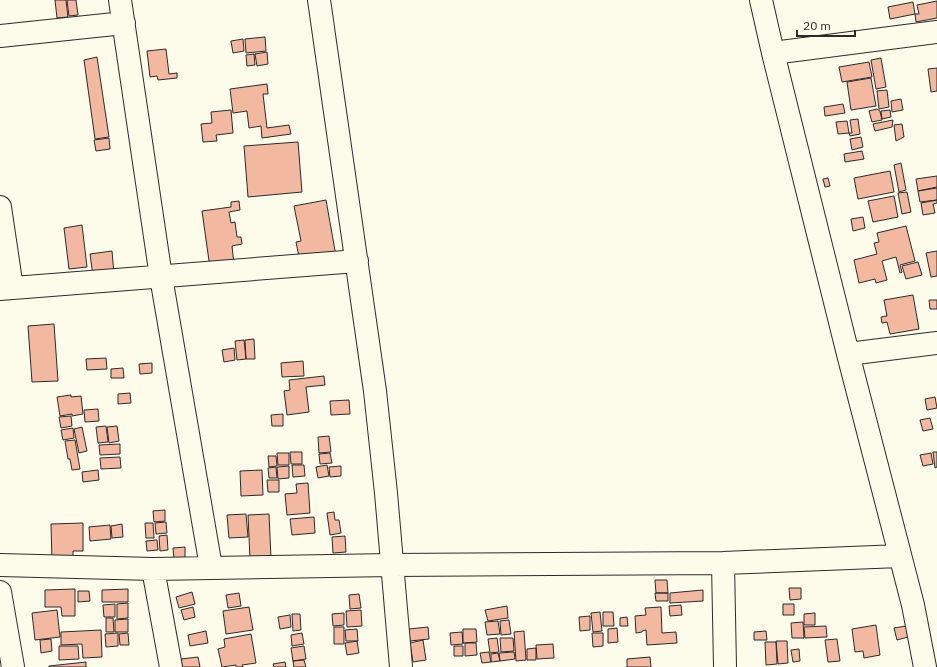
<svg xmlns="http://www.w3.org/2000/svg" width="937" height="667" font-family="'IBM Plex Sans',sans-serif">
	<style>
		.building { fill: #f2b8a0; stroke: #2b2b2b }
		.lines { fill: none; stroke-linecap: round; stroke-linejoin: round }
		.minor-casing { stroke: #2b2b2b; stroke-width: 24 }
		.minor { stroke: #fdfbea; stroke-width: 22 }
	</style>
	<rect width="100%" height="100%" fill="#fdfbea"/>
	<!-- building -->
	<path class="building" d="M55,0H66L68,17L57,18Z
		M67,0H76L78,15L69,16Z
		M937,1V18L916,22L915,14H919L917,5Z
		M913,2L915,14L890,19L888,7Z
		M265,37L266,51L246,53L245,39Z
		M243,39L244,51L233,53L231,41Z
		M166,49L169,74L177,73V78L158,80L157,76L150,77L147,51Z
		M267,52L268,64L257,66L255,54Z
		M254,54L255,65L247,66L246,55Z
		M97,57L109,137L95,139L84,60Z
		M881,58L886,87L876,89L871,60Z
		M869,62L872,77L842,82L839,67Z
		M937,68V91L931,92L928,69Z
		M871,78L876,106L851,110L847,82Z
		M267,84L268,94H263L267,128L289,125L291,134L262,138L261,126L249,128L247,111L233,113L230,89Z
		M887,90L889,107L879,109L877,91Z
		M901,99L903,110L892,112L891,101Z
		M843,104L845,113L825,116L824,107Z
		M877,109L880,111L882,120L872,122L869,111Z
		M231,110L233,133L216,135L217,141L203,142L201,124L212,123L211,112Z
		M890,110L891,117L882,119L881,111Z
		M858,119L860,134L850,136L849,133H852L850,120Z
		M893,120L892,127L875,131L873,124Z
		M847,121L849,133L838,134L836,122Z
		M902,124L904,137L896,141L894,125Z
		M861,137L863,147L852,150L850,139Z
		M109,138L110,149L96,151L94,140Z
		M298,142L302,192L248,197L244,146Z
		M862,151L864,159L845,162L844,154Z
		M901,163L906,190L899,192L894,165Z
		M890,171L894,192L858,199L854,178Z
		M937,176V187L918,191L916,179Z
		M828,178L830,186L825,187L823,179Z
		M937,188V200L920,202L918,191Z
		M907,192L911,212L902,214L898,193Z
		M894,196L898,217L873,222L868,201Z
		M326,200L336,256L299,257L296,242L301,241L294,206Z
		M937,200V203L933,204L935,213L923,215L921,203Z
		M239,201L240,210L229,212L231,223L235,222L237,237H241L242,244L232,246L234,264L210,268L202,211L231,207V202Z
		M863,217L865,228L853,231L851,219Z
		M82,225L87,267L69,269L64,228Z
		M906,226L915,261L900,265L902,272L900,273L896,257L882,261L887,280L876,283L875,279L859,283L854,260L877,254L874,243L879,242L877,233Z
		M112,251L114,274L93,276L90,254Z
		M937,251V276L931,277L926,253Z
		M918,262L922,275L906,279L902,266Z
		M913,295L919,329L890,334L887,322L882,323L881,317L887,316L884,300Z
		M929,300H937V309H930Z
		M54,324L58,381L32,382L28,326Z
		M254,339L255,359H246L245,340Z
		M244,340L246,359L237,360L235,341Z
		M234,348L235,360L224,362L222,350Z
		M106,358L107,369L87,370L86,359Z
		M303,361L304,376L282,377L281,363Z
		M152,363V373L140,374L139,364Z
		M123,368L124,378H111V369Z
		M324,376L325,385L306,387L309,412L287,415L284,391L290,390L289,380Z
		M130,393L131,403L118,404V394Z
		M71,395V397L81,396L83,414L72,416V414L60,416L57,397Z
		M935,397L937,408L927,410L925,399Z
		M349,400L350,414L331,415L330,401Z
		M98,409L99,421L85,422L84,410Z
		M283,414V426H272L271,415Z
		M71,416L72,426L61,428L59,417Z
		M930,418L933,429L923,431L920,420Z
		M106,426L108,442L98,443L96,427Z
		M117,426L119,441L109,443L107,427Z
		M82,427L87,451L79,453L74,429Z
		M73,428L74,438L63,440L61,430Z
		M329,436L331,452L319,453L318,437Z
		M75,440L80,469L72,470L70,459H68L65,441Z
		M120,444V454L100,455L99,445Z
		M290,452H302V464H291Z
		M933,452H937V467L935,468Z
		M277,453H289V465H278Z
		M330,453L332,463L320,464L319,454Z
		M931,453L933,464L923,466L920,455Z
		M268,456H276L277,466L269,467Z
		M120,457L121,468L101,469L100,458Z
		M292,465H304L305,476L293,477Z
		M327,465L329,476L318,478L316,467Z
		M289,466V478L278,479L277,467Z
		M341,466V476L330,477L329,467Z
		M276,467L277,478H269L268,468Z
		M98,470L99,480L83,482L82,472Z
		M262,470L263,495L241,496L240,471Z
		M267,480H279V492H268Z
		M308,483L310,513L287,515L285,494L297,493L296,484Z
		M165,510V521L154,522L153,511Z
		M334,512L335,520H339L341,533L330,535L327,513Z
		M246,514L248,537L229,538L227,515Z
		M269,514L271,558L250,559L248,515Z
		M314,517L315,533L292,535L290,519Z
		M166,522L167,533L156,534L155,523Z
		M83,523V551H73V563H52L51,524Z
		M145,523H153L154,538H146Z
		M122,524L123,537L112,538L111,526Z
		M110,525L111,539L90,541L89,527Z
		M167,535L168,550L160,551L159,536Z
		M345,536L346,552L333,553L332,537Z
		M157,540L158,550L147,551L146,541Z
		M185,547V558L174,559L173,548Z
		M655,580H667L668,593H656Z
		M789,588H801V599L790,600Z
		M75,589V616H62L61,607H45V590Z
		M128,589V602H102V590Z
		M703,590V601L670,603V593Z
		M78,591H89L90,601L78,602Z
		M192,592L195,604L179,608L176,597Z
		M239,593L241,606L228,608L226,595Z
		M655,593H668V601H656Z
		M359,594L361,608L350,609L349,595Z
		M128,603V618L117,619V604Z
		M115,604V617H104L103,605Z
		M783,604H794V615H783Z
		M681,605L682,615L670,616L669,606Z
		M507,606L508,618L488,621L485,610Z
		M193,607L195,617L184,620L181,610Z
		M249,607L253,630L226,634L223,611Z
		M661,607L662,633L676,632L677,643L647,645L646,630L642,631V632L636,633L635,616L646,615L645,608Z
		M57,610L60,637L35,640L32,613Z
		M361,610L362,626L347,627L346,611Z
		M600,612L602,631L593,632L591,613Z
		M603,612H613L614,626H603Z
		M344,613V625L333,626L332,614Z
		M815,613V625H804V614Z
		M292,614H300L301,630L293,631Z
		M290,615L291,627L280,629L278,617Z
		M590,616V630L580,631L579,617Z
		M627,617L628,626H620V618Z
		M106,618H113L114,632H106Z
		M128,619V632H115V620Z
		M509,620L511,634L501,635L500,621Z
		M498,621L500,634L487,635L485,622Z
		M803,622L804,638H792L791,623Z
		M876,625L880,655L864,658L863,651L855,652L852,629Z
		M826,626L827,637L805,638L804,627Z
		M906,626L908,637L897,640L894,628Z
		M334,627H344V644H334Z
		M428,627L429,639L410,641L409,629Z
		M617,628L618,642L608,643V629Z
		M357,629L358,641H346L345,630Z
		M463,629H476L477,642L463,643Z
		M101,630L102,657L83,658L82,644L61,645V632Z
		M206,631L208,643L190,646L188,635Z
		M524,631L526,660L516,661L514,632Z
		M766,631L767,640H754V632Z
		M462,632L463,644L451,645L450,633Z
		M118,633V646L106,647L105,634Z
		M128,633L129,645H120L119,634Z
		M302,633L304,644L292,646L291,635Z
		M592,633H603V646L593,647Z
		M251,634L256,663L242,665L243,667H236V665L222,667L218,649L225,647L224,639Z
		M497,638L499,652L490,653L488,639Z
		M500,638H513L514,651L501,652Z
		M51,639L52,651L41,653L40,640Z
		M837,639L840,661L828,662L825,640Z
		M423,640L426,660L413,662L410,643Z
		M357,641L359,653L347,655L345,643Z
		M776,641H787L788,663L778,664Z
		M765,642H776L777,664L766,665Z
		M465,643H476L477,655L465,656Z
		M553,644L554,658L537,659L536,645Z
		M59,646H78L79,659L59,660Z
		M304,646L306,659L293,661L291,648Z
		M454,646H463V656H454Z
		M536,648V660H527V649Z
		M799,649L800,661L793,662L791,650Z
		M489,652L491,662L482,663L480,653Z
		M514,652L515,659L500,661L499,653Z
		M498,653L500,661L491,662V654Z
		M198,657L200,667H182L181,659Z
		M650,657L651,667H627V659Z
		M304,660L306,667H294L293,661Z
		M86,662V667H49V666Z
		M285,662L286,667H274L273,664Z"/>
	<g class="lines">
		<!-- minor casing -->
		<g class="minor-casing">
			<path id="minor" d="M120,0L161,277L211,567
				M319,0L375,391L386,493L401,667
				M761,0L773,53L848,354L913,605L925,667
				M0,36L124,23
				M773,53L937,32
				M0,207L12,288
				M0,289L357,261
				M848,354L937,343
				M723,563L725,667
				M0,565L153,569L392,565L723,563L900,556
				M153,569L171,667
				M0,592L13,667"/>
		</g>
		<!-- minor -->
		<use href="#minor" class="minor"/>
	</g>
	<!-- scale -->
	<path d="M797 30v6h58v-6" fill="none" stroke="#2b2b2b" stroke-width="2"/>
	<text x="803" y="30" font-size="12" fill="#2b2b2b" stroke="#fdfbea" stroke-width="3" paint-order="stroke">20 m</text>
</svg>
